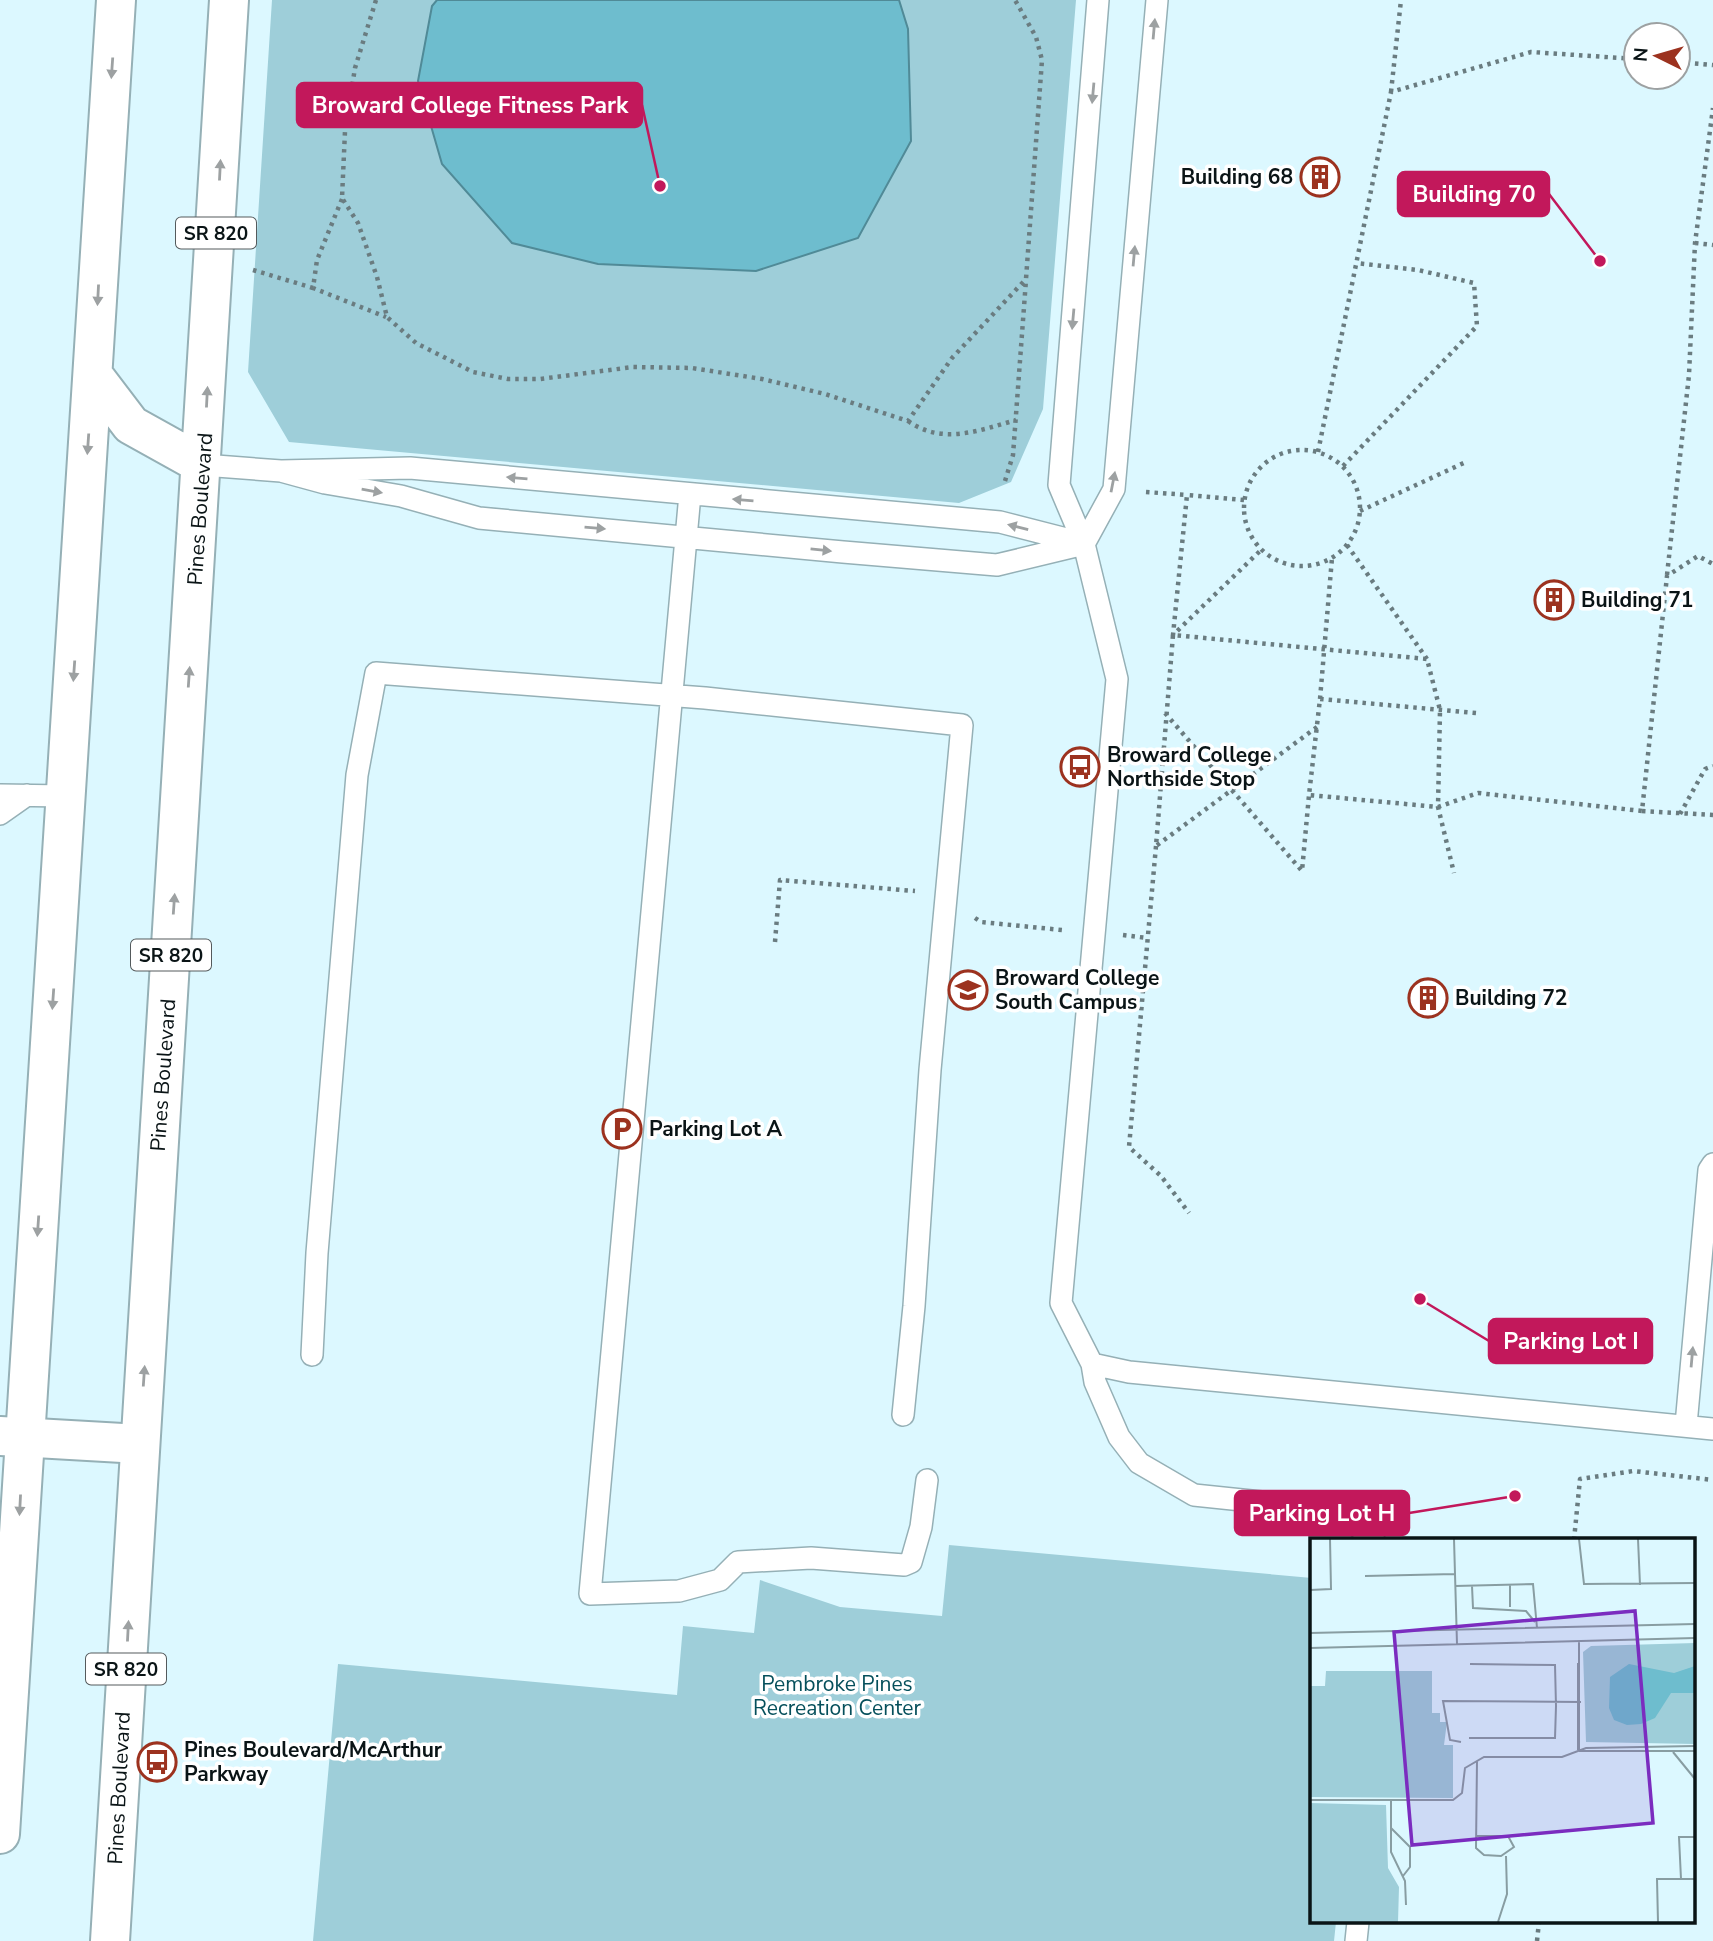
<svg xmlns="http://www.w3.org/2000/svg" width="1713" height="1941" font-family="'Nunito Sans',sans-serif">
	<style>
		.green { fill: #9eced9 }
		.water { fill: #6ebdce; stroke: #508a97; stroke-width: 2 }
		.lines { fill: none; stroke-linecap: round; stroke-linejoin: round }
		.service-casing { stroke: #95b0b6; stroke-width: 24 }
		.minor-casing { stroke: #95b0b6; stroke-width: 42 }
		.trunk-casing { stroke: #95b0b6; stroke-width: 42 }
		.path { stroke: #6a7c80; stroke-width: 4.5; stroke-dasharray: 3.5 5; stroke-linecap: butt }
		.service { stroke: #fff; stroke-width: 21 }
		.minor { stroke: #fff; stroke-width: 38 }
		.trunk { stroke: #fff; stroke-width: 38 }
		.oneway { fill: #9da1a2 }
		.labels { text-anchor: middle; stroke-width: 7; stroke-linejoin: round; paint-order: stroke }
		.shield { fill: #fff; stroke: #545a5c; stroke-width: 2 }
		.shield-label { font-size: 19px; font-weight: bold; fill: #0a1416 }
		.poi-label { font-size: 21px; font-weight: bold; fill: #0a1416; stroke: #fff; text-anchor: start }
		.street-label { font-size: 21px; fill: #0a1416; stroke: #fff }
		.park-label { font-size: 21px; fill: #054f5b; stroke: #fff }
		.inset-road { fill: none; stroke: #889da2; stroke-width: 2 }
		.view { fill: #7b2cbf; fill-opacity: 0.15; stroke: #7b2cbf; stroke-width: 3.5 }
		.inset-edge { fill: none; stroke: #0a1416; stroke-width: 3.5 }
		.leader { fill: none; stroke: #c2185b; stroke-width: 2.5 }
		.callout-dot { fill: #c2185b; stroke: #fff; stroke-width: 2.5 }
		.callout { fill: #c2185b; stroke: #c2185b; stroke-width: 2.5 }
		.callout-label { font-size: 23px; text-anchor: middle; font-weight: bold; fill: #fff }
	</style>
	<rect width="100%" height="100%" fill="#dcf8ff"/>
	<!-- green -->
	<path class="green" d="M272,0H1076L1043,409L1011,482L959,503L289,442L248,372Z
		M949,1545L1312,1578V1922H1336L1334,1941H313L338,1664L677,1695L683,1626L754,1633L760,1580L840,1607L942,1616Z"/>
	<!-- water -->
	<path class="water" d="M437,0H899L908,29L911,141L858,238L756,271L598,264L512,243L442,164L418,81L432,6Z"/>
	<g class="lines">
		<!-- service casing -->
		<g class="service-casing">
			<path id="service" d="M1098,0L1059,485L1084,544L1117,679L1061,1303L1092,1364L1095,1382L1119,1437L1139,1463L1194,1495L1338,1510L1374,1540
				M203,465L281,471L410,468L1000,522L1082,543
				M281,471L325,483L401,496L479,518L843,552L997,565L1084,544L1114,489L1157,0
				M690,494L590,1594L679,1591L720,1580L738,1562L811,1558L904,1565L911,1562L921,1527L927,1480
				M0,795L66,796
				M0,814L27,795
				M312,1355L317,1253L357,775L376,673L705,698L962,725L930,1070L914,1306L903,1415
				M1092,1364L1129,1372L1713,1429
				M1686,1425L1709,1170L1713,1164
				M1356,1941L1358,1922"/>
		</g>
		<!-- minor casing -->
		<g class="minor-casing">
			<path id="minor" d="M0,1436L140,1444"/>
		</g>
		<!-- trunk casing -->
		<g class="trunk-casing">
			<path id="trunk" d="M93,375L131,425L203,465
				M0,1834L116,0
				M110,1941L229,0"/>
		</g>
		<!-- path -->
		<path class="path" d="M376,0L355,68L345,131L342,198L358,223L377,277L387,317L416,343L473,372L508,379H540L633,367L692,368L762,379L825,394L908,421L952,358L1026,279L1042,60L1036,37L1015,0
			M1678,62L1713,65
			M1391,92L1401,0
			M342,199L317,260L313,288L386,317
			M1695,243L1713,245
			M253,270L313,288
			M908,421C942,445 978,431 1016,420
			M1244 508a58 58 0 1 1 116 0a58 58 0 1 1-116 0Z
			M1318,452L1391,92L1531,52L1636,59
			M1343,466L1477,326L1474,283L1418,270L1356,263
			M1005,481L1013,455L1026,280
			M1146,492L1187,495
			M1244,500L1187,495L1173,635L1261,550
			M1360,511L1468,461
			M1347,545L1427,659
			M1667,575L1689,375L1695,243L1713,108
			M1320,699L1332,558
			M1165,713L1302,871L1309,795
			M1476,713L1320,699L1309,795L1438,807L1478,793L1642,811L1667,576L1698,556L1713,564
			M1317,727L1156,846L1173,635L1427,659L1440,710L1438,807L1454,873
			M1642,811L1713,815
			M1680,814L1705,769L1713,766
			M1156,846L1129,1147L1161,1176L1189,1213
			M975,918L981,922L1062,930
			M1123,935L1147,938
			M775,942L780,880L915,891
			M1574,1540L1580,1479L1633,1471L1713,1480
			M1537,1941L1539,1922"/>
		<!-- service -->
		<use href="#service" class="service"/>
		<!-- minor -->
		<use href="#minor" class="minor"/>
		<!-- trunk -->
		<use href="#trunk" class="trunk"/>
	</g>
	<!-- one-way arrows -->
	<defs><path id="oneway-solid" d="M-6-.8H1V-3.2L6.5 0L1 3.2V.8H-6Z" transform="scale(1.75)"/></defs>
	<g class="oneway">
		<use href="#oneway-solid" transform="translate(1154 29) rotate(-85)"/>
		<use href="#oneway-solid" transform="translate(112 68) rotate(94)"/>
		<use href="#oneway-solid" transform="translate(1093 93) rotate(95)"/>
		<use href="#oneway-solid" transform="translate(220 170) rotate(-87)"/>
		<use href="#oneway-solid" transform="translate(1134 256) rotate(-85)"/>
		<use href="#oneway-solid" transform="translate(98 295) rotate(93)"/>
		<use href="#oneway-solid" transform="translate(1073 319) rotate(95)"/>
		<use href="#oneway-solid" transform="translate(207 397) rotate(-87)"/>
		<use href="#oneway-solid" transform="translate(88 444) rotate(94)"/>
		<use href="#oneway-solid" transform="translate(517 478) rotate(-175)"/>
		<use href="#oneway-solid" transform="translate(1113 482) rotate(-79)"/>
		<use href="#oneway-solid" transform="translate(372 491) rotate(10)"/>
		<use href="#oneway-solid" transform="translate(743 500) rotate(-175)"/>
		<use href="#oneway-solid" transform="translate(1018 527) rotate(-166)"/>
		<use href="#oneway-solid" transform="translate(595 528) rotate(5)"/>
		<use href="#oneway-solid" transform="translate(821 550) rotate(6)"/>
		<use href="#oneway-solid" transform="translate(74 671) rotate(94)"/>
		<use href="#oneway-solid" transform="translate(189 677) rotate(-86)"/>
		<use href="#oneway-solid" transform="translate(174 904) rotate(-86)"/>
		<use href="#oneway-solid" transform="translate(53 999) rotate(94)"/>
		<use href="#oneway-solid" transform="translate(38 1226) rotate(94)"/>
		<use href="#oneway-solid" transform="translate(1692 1357) rotate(-85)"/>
		<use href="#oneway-solid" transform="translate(144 1376) rotate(-86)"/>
		<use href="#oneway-solid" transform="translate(20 1505) rotate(93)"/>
		<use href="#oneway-solid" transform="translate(128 1631) rotate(-87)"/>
	</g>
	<!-- icons -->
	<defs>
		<g id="building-ring" transform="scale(2.0125)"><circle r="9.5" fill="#fff" stroke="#9c321f" stroke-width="1.5"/><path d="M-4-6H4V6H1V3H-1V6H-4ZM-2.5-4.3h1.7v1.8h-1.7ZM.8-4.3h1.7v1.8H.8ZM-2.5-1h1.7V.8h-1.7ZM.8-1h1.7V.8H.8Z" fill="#9c321f"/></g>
		<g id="bus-ring" transform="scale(2.0125)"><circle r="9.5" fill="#fff" stroke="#9c321f" stroke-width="1.5"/><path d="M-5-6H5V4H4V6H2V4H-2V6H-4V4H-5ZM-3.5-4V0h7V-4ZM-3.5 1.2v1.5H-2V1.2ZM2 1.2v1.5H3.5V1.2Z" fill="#9c321f"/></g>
		<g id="university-ring" transform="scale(2.0125)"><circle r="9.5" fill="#fff" stroke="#9c321f" stroke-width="1.5"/><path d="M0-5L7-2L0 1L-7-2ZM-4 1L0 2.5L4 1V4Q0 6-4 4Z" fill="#9c321f"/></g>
		<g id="parking-ring" transform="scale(2.0125)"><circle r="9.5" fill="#fff" stroke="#9c321f" stroke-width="1.5"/><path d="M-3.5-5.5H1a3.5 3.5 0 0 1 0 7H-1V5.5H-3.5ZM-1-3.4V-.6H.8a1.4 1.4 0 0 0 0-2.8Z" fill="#9c321f"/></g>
	</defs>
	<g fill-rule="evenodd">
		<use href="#building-ring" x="1320" y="177"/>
		<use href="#building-ring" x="1554" y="600"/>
		<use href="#bus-ring" x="1080" y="767"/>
		<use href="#university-ring" x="968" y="990"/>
		<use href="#building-ring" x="1428" y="998"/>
		<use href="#parking-ring" x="622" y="1129"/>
		<use href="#bus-ring" x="157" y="1762"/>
	</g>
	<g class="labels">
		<!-- shield labels -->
		<g class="shield">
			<rect x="176" y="217.5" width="80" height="31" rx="5"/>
			<rect x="131" y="939.5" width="80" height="31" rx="5"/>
			<rect x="86" y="1653.5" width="80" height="31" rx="5"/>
		</g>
		<g class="shield-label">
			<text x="216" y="240">SR 820</text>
			<text x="171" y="962">SR 820</text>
			<text x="126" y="1676">SR 820</text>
		</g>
		<!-- poi labels -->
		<g class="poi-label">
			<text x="1293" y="184" text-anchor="end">Building 68</text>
			<text x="1581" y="607">Building 71</text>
			<text x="1107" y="762">Broward College<tspan x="1107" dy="24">Northside Stop</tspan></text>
			<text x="995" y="985">Broward College<tspan x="995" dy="24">South Campus</tspan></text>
			<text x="1455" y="1005">Building 72</text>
			<text x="649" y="1136">Parking Lot A</text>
			<text x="184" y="1757">Pines Boulevard/McArthur<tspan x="184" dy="24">Parkway</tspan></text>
		</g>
		<!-- street labels -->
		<g class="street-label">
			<text transform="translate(200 509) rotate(-86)" y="7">Pines Boulevard</text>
			<text transform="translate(163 1075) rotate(-86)" y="7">Pines Boulevard</text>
			<text transform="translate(119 1788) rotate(-87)" y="7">Pines Boulevard</text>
		</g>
		<!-- park labels -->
		<g class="park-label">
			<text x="837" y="1691">Pembroke Pines<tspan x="837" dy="24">Recreation Center</tspan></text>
		</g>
	</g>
	<!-- overview -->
	<g transform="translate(1310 1538)">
		<rect width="385" height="385" fill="#dcf8ff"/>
		<path d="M385,105V206L276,204L273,114L281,108ZM16,133H122V175H130V184H137L134,207H143V260L0,259V148H15ZM0,265L76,267L78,330L89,349L88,384H0Z" fill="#9eced9"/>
		<path d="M319,126L364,135L385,128V155H361L345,180L331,186L317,187L304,182L299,170L300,139Z" fill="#6ebdce"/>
		<path class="inset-road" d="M144,1L147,106M269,1L274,46L385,45M328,1L330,47M55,38L145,36M200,46V69M145,48L223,46L227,90M162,48L163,70L216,73L225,84M0,52L21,51L20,1M0,95L385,86M0,110L385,100M268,125V212M159,200H245L246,168L245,127L160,126M151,204L140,202L133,163L271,164M269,213H385M269,213V103M363,214L385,241M0,262H143L152,255L155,230L174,219H252L276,210L385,208M81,262V314L95,343L96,367M81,290L100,309V329L93,338M166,298H198L204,309L191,318L174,317L166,310L167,223M371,341L369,299H385M188,384L197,356L196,318M348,384L347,341H385"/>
		<path class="view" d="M325,73L343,285L102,307L84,94Z"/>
		<rect width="385" height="385" class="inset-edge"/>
	</g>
	<!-- callouts -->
	<path class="leader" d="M660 186L642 105M1600 261L1549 194M1420 1299L1489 1341M1515 1496L1409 1513"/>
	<g class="callout-dot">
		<circle cx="660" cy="186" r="7"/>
		<circle cx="1600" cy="261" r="7"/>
		<circle cx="1420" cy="1299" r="7"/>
		<circle cx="1515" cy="1496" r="7"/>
	</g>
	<g class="callout">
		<rect x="297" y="83" width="345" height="44" rx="7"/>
		<rect x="1398" y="172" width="151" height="44" rx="7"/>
		<rect x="1489" y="1319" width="163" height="44" rx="7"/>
		<rect x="1235" y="1491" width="174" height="44" rx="7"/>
	</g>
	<g class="callout-label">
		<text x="470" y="113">Broward College Fitness Park</text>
		<text x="1474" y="202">Building 70</text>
		<text x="1571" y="1349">Parking Lot I</text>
		<text x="1322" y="1521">Parking Lot H</text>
	</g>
	<!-- north arrow -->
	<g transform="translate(1657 56) rotate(275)"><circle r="33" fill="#ffffff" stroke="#9da1a2" stroke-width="2"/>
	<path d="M0-5L12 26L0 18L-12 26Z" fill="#9c321f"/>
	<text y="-10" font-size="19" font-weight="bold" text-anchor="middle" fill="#0a1416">N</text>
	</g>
</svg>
